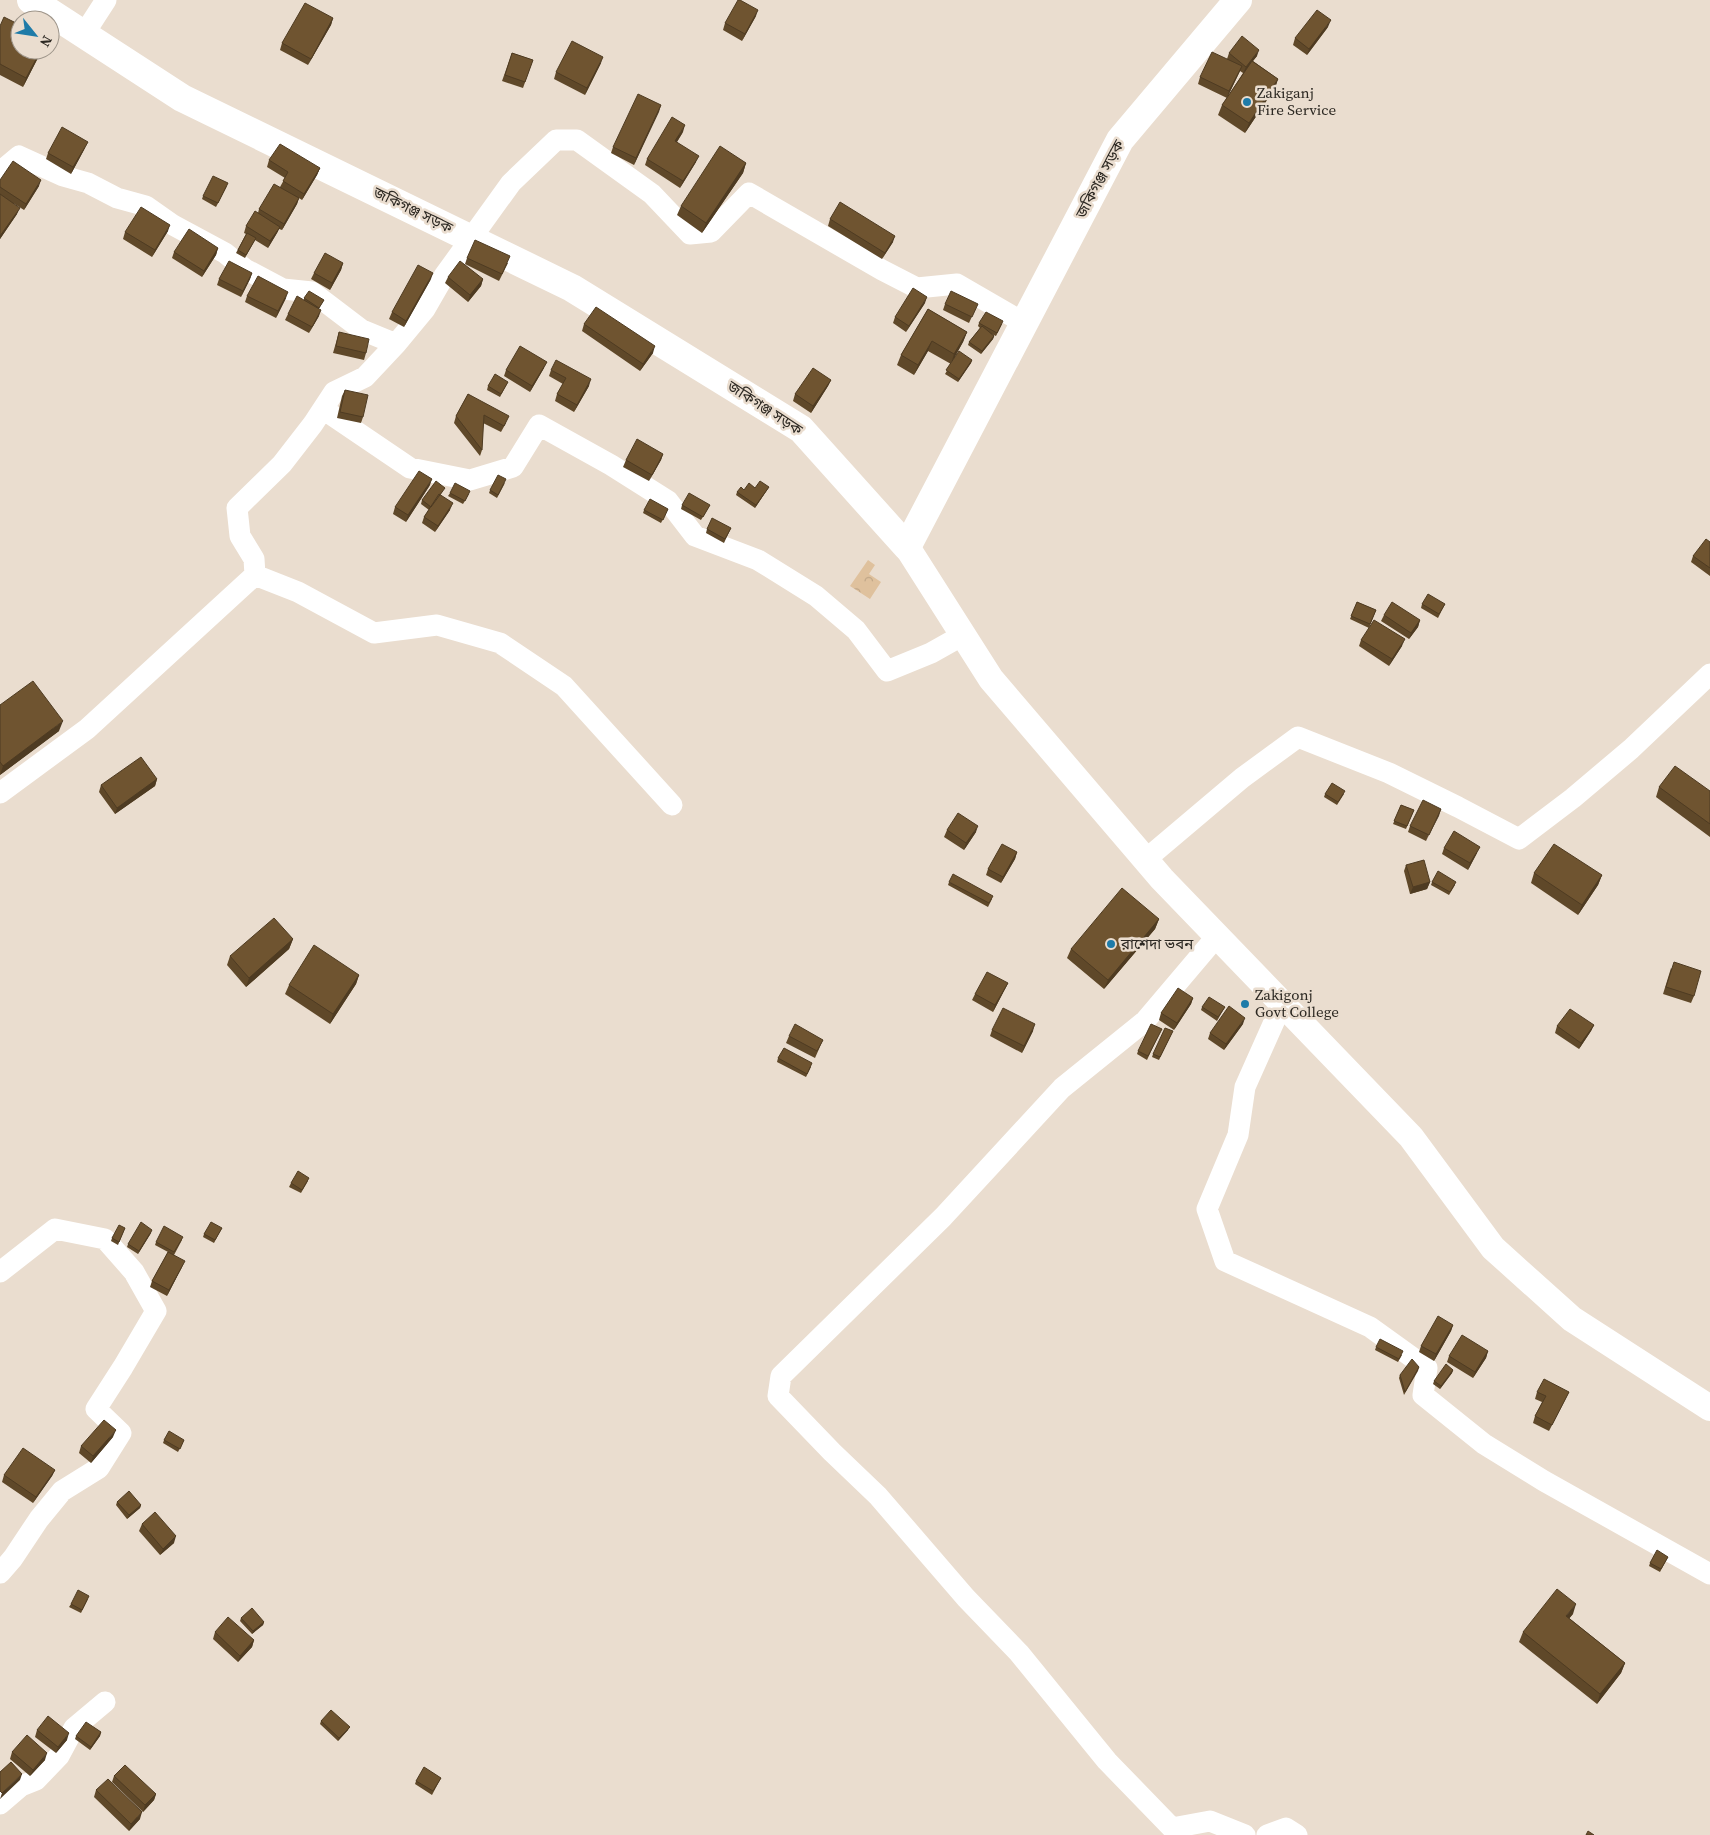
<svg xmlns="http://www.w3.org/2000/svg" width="1710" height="1835" font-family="'Source Serif 4','Noto Sans Bengali',serif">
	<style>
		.park { fill: url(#park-crowns) }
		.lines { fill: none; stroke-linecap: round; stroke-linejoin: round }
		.minor { stroke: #fff; stroke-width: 21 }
		.tertiary { stroke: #fff; stroke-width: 26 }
		.secondary { stroke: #fff; stroke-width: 28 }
		.wall { fill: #5f4829; fill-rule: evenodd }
		.shaded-wall { fill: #4e3b22 }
		.building { fill: #6f5430; stroke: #4e3b22 }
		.poi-dot { fill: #1e7ba8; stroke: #eaddcf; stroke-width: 2 }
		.labels { text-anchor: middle; stroke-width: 5; stroke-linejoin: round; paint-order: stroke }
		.poi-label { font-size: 15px; fill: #2c2822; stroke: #eaddcf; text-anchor: start }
		.street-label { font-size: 15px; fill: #2c2822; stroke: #eaddcf }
	</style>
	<defs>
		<pattern id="park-crowns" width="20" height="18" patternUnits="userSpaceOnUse" patternTransform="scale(1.25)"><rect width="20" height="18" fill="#dfc19d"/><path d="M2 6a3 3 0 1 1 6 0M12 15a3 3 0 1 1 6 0" fill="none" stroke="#c0a687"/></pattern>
	</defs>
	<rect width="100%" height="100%" fill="#eaddcf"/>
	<!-- park -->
	<path class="park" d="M868,560L875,565L869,574L881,582L870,599L850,586Z"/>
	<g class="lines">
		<!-- minor -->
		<path class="minor" d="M84,34L106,0
			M0,172L19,156L63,176L88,183L117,198L146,206L173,225L225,253L245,269L283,289L312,292L362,330L396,344
			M323,409L410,468L470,480L513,467L539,425L611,465L668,501L695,536L758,560L816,596L856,630L887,671L931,653L963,635
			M0,793L87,729L255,575
			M672,805L564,686L500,643L437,625L374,633L298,592L255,575L254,559L240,536L237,508L282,464L313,424L334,392L365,377L396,344L425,309L444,276L511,183L556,140H577L652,194L690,234L711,232L749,193L882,270L917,288L957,284L1024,323
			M1145,860L1242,778L1298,737L1389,773L1458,807L1519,839L1573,798L1631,749L1710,674
			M1217,936L1145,1021L1062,1088L943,1217L781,1376L778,1396L832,1452L878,1496L966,1598L1019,1653L1107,1761L1172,1828L1210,1821L1245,1835
			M1282,1004L1245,1087L1238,1135L1207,1209L1225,1261L1370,1327L1427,1368L1423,1395L1484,1444L1544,1481L1710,1574
			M0,1272L55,1229L105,1239L134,1272L156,1311L123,1367L96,1409L121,1433L99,1468L62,1491L39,1519L13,1558L0,1573
			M0,1804L21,1786L36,1780L59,1756L74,1728L105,1702
			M1267,1835L1286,1828L1297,1835"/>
		<!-- tertiary -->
		<path class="tertiary" d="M907,547L991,679L1162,879L1411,1137L1493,1248L1572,1319L1710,1408"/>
		<!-- secondary -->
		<path class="secondary" d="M31,0L182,98L572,288L801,429L907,547L1120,140L1238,0"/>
	</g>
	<!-- wall -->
	<path class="wall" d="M756,16L742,41L723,30L725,23Z
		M333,18L331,25L308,65L280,50L282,43Z
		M0,26L42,50L23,87L0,75Z
		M1328,27L1307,55L1293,45L1295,38Z
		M512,53L533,60L523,88L502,81Z
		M1229,53L1257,56L1253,61L1278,79L1275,88L1245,133L1218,115L1222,105L1227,98L1198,84L1200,77L1227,59ZM1240,71L1243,73L1227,98L1239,73Z
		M601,63L585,95L554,79L556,72Z
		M661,105L634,165L611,153L613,147Z
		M683,132L677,142L696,162L680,188L645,165L647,159Z
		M85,148L71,174L46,159L48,153Z
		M269,160L320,168L317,175L302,200L299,198L297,204L282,230L279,229L277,233L268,248L255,240L245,258L236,253L246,234L244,233L246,226L258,213L259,209L280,187L285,178L267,167Z
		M746,163L743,173L702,233L677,215L681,206Z
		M0,180L39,186L24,210L13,203L17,214L0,239Z
		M227,186L216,207L202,199L203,196Z
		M830,219L893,242L882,259L828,226Z
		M168,231L152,257L123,239L125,232Z
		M218,248L216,255L202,277L172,258L174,252Z
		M467,258L508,263L499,281L465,264Z
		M343,263L341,270L330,290L311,279L314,273Z
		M252,273L250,279L241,297L217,285L219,279Z
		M448,277L483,279L481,286L468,302L445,283Z
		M431,279L404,327L389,319L392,312Z
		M247,296L286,298L276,318L245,302Z
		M304,298L324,300L319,308V316L309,333L285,320L288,314L304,300Z
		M925,303L906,332L893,323L895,317Z
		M945,304L975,310L969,323L943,310Z
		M928,309L967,332L963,342L951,363L972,360L971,363L958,382L945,374L951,364L928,351L914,375L897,365L901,355Z
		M979,323L1002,324L996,336L991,334L994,336L993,339L981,354L968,345L969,342L980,328L978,326Z
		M584,324L653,353L640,371L582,331Z
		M339,332L366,353L364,360L333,353Z
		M544,368L530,392L504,376L506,370Z
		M551,370L589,386L574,412L555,401L557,394L563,384L549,376Z
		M831,380L828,386L811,413L793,401L795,394Z
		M508,382L500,397L487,390L488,386Z
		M345,390L363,417L361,423L337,418L342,396Z
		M468,394L506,423L501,432L483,423L482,450L480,456L454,423L456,416Z
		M663,454L661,460L649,481L623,467L626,460Z
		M505,483L497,498L489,493L490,490Z
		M430,485L406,522L393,514L395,507Z
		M769,487L755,508L736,495L737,492L755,488Z
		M443,491L440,495L450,510L435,532L422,523L424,517L429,510L421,504L422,500Z
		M450,493L469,494L463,504L448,496Z
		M682,505H710L701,520L681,509Z
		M668,509L661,523L643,513L644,510Z
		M731,528L724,543L706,533L707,529Z
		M1710,542V576L1691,562L1693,556Z
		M1357,602L1376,610L1369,628L1350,619Z
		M1422,604H1445L1438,618L1421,608Z
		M1384,615L1420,620L1418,627L1409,639L1381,621Z
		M1361,640L1402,646L1389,666L1359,646Z
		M0,705L59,731L0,775Z
		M157,779L155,786L115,814L99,792L101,785Z
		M1659,787L1710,791V837L1656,797Z
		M1325,794H1344L1337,805L1324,797Z
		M1401,805L1414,810L1406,829L1393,824Z
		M1441,809L1426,841L1408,832L1410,826Z
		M947,830L976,832L964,850L944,837Z
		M1444,848L1477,853L1468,870L1442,854Z
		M1017,852L1015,859L1001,883L986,875L988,869Z
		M1406,865L1430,882L1427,889L1410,894L1404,871Z
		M1534,873L1602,875L1598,885L1578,915L1531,883Z
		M949,882L992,899L988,907L948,885Z
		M1432,882L1455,885L1449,895L1431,885Z
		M1159,919L1155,929L1104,989L1067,958L1071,949Z
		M293,939L289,949L246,987L227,965L230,956Z
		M1671,968L1694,996L1691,1003L1663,994Z
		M359,975L356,984L330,1024L285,994L289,985Z
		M1008,983L1005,989L993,1012L972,1000L975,994Z
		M1193,998L1191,1004L1174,1030L1159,1020L1161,1013Z
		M1202,1007H1225L1217,1021L1201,1010Z
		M1243,1024L1224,1050L1208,1039L1210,1033Z
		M1594,1025L1591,1031L1579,1049L1555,1033L1557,1026Z
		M992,1030L1033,1031L1022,1053L990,1036Z
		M1173,1031L1159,1060L1152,1057L1153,1054Z
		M1160,1032L1147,1060L1137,1054L1138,1051Z
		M789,1036L823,1040L815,1058L786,1043Z
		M778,1058L811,1067L806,1077L777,1062Z
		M308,1181L301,1193L289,1187L291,1183Z
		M125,1228L118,1245L111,1241L112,1238Z
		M222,1228L214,1243L203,1237L204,1234Z
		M151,1233L138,1254L127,1247L128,1244Z
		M182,1240L174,1255L182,1267L167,1296L150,1287L152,1281L168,1252L155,1245L156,1242Z
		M1453,1325L1451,1331L1434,1361L1419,1352L1421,1346Z
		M1376,1347L1402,1355L1398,1362L1375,1350Z
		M1488,1351L1486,1358L1473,1378L1447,1362L1449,1356Z
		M1419,1367L1418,1371L1404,1395L1399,1378L1400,1375Z
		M1453,1370L1452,1373L1440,1389L1433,1384L1434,1381Z
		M1537,1392H1569L1566,1398L1549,1431L1533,1423L1535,1416L1542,1402L1535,1399Z
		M113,1437L91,1463L79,1453L81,1446Z
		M164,1440H184L178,1452L163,1443Z
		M55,1470L52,1476L33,1503L2,1482L4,1475Z
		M117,1502L141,1505L140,1508L127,1519L116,1505Z
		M142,1524L174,1543L160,1555L139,1531Z
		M1668,1557L1660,1572L1649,1566L1650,1563Z
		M88,1599L81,1613L69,1607L71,1604Z
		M1573,1614L1569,1618L1625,1663L1621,1673L1597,1704L1519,1642L1523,1632Z
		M241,1618L264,1622L263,1625L252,1634L240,1621Z
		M215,1632L254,1640L252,1647L238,1662L213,1639Z
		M321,1721L348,1730L338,1741L320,1724Z
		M37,1730L67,1740L56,1753L35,1737Z
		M101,1732L100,1736L90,1750L75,1739L76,1736Z
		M12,1752L45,1760L30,1776L10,1759Z
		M114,1776L156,1794L154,1800L143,1812L112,1782Z
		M441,1778L432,1795L415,1784L416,1781Z
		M96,1790L140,1819L129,1831L94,1797Z"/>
	<!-- shaded-wall -->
	<path class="shaded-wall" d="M758,10L756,16L742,41L745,34Z
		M333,18L331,25L308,65L311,59Z
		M1331,20L1328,27L1307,55L1309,49Z
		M41,50H42L23,87L26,78Z
		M1259,50L1257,56L1243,73L1246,67Z
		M603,57L601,63L585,95L587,88Z
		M1242,66L1239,73L1227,98L1229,91Z
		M1278,79L1275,88L1245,133L1249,123Z
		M661,105L659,112L634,165L636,158Z
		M685,125L683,132L673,148L675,141Z
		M88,142L85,148L71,174L73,167Z
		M699,156L696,162L680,188L683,181Z
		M746,163L743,173L702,233L706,223Z
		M320,168L317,175L302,200L304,194Z
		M41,180L39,186L24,210L26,204Z
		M299,198L297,204L282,230L284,224Z
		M20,208L17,214L0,239V236Z
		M170,225L168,231L152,257L155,250Z
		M280,227L277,233L268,248L270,241Z
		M895,236L893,242L882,259L885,253Z
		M218,248L216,255L202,277L204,271Z
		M343,263L341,270L330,290L332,283Z
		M252,273L250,279L241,297L243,291Z
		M433,273L431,279L404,327L406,321Z
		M483,279L481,286L468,302L470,295Z
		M288,292L286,298L276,318L278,311Z
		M927,297L925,303L906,332L909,326Z
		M321,310L319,316L309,333L312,327Z
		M967,332L963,342L951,364L954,354Z
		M994,336L993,339L981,354L982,351Z
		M932,341L928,351L914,375L918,365Z
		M655,346L653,353L640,371L643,364Z
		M972,360L971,363L958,382L959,379Z
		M547,362L544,368L530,392L532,386Z
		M591,379L589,386L574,412L577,405Z
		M831,380L828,386L811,413L813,406Z
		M663,454L661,460L649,481L652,475Z
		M432,479L430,485L406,522L408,515Z
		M769,487L755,508L756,505Z
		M453,503L450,510L435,532L438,526Z
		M1420,620L1418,627L1409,639L1411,633Z
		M1405,639L1402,646L1389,666L1392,659Z
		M63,721L59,731L0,775L3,766Z
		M157,779L155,786L115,814L117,808Z
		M1441,809L1439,816L1426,841L1429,835Z
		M978,826L976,832L964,850L966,843Z
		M1480,847L1477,853L1468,870L1470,863Z
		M1017,852L1015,859L1001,883L1003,877Z
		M1602,875L1598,885L1578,915L1582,905Z
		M1430,882L1427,889L1410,894L1413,887Z
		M1159,919L1155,929L1104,989L1108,980Z
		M293,939L289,949L246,987L249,978Z
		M359,975L356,984L330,1024L333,1014Z
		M1008,983L1005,989L993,1012L995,1005Z
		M1193,998L1191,1004L1174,1030L1177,1023Z
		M1245,1018L1243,1024L1224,1050L1226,1044Z
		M1035,1024L1033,1031L1022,1053L1024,1046Z
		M1594,1025L1591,1031L1579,1049L1581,1043Z
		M152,1230L151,1233L138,1254L139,1251Z
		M185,1261L182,1267L167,1296L169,1290Z
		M1453,1325L1451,1331L1434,1361L1436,1354Z
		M1488,1351L1486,1358L1473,1378L1475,1372Z
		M1453,1370L1452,1373L1440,1389L1441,1386Z
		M116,1430L113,1437L91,1463L93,1456Z
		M55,1470L52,1476L33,1503L36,1497Z
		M141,1505L140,1508L127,1519L129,1515Z
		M176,1536L174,1543L160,1555L163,1549Z
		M1576,1604L1573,1614L1563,1626L1566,1616Z
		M264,1622L263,1625L252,1634L253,1631Z
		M254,1640L252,1647L238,1662L240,1656Z
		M1625,1663L1621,1673L1597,1704L1600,1694Z
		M350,1727L348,1730L338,1741L339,1738Z
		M101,1732L100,1736L90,1750L91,1747Z
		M69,1733L67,1740L56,1753L58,1747Z
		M47,1753L45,1760L30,1776L33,1770Z
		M22,1774L20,1780L0,1799L2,1793Z
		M156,1794L154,1800L143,1812L145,1805Z
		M142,1812L140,1819L129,1831L131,1824Z"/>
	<!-- building -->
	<path class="building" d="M738,0H740L758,10L745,34L725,23Z
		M305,3L333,18L311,59L282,43Z
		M1317,10L1331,20L1309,49L1295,38Z
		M4,17L20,25V50H41L26,78L0,64V26Z
		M1242,36L1259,50L1246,67L1229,53Z
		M572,41L603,57L587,88L556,72Z
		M1212,52L1242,66L1229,91L1200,77Z
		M512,53L533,60L525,82L505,75Z
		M1252,61L1278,79L1249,123L1222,105Z
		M638,94L661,105L636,158L613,147Z
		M672,117L685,125L675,141L699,156L683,181L647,159Z
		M62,127L88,142L73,167L48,153Z
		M280,144L320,168L304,194L283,181L288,172L269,160Z
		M720,146L746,163L706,223L681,206Z
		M13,161L41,180L26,204L0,187V180Z
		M213,176L228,183L218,203L203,196Z
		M274,184L299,198L284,224L259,209Z
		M0,194L20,208L0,236Z
		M840,202L895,236L885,253L830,219Z
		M141,207L170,225L155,250L125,232Z
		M255,211L280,227L270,241L246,226Z
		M189,229L218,248L204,271L174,252Z
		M247,233L256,238L246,255L238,250Z
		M475,240L510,256L502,274L467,258Z
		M325,253L343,263L332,283L314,273Z
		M229,261L252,273L243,291L219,279Z
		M460,261L483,279L470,295L448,277Z
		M418,265L433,273L406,321L392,312Z
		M258,276L288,292L278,311L247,296Z
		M913,288L927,297L909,326L895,317Z
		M309,291L324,300L319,308L304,298Z
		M951,291L978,304L972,317L945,304Z
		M297,296L321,310L312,327L288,314Z
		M596,307L655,346L643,364L584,324Z
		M928,309L967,332L954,354L932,341L918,365L901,355Z
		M986,312L1003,321L997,333L979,323Z
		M982,326L994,336L982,351L969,342Z
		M339,332L369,339L366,353L336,346Z
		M520,346L547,362L532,386L506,370Z
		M959,351L972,360L959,379L946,370Z
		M556,360L591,379L577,405L557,394L566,378L551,370Z
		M813,368L831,380L813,406L795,394Z
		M495,374L508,382L501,394L488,386Z
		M345,390L368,395L363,417L340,412Z
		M468,394L509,416L504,426L484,415L482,450L456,416Z
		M637,439L663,454L652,475L626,460Z
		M419,471L432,479L408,515L395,507Z
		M498,475L506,479L498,495L490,490Z
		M436,481L445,488L431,507L422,500Z
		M760,481L769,487L756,505L737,492L741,487L744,490L749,483L755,488Z
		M455,483L470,491L465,501L450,493Z
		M689,493L710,505L703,517L682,505Z
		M439,494L453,503L438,526L424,517Z
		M650,499L668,509L663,520L644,510Z
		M712,518L731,528L725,539L707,529Z
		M1706,539L1710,542V568L1693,556Z
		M1428,594L1445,604L1439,614L1422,604Z
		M1357,602L1376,610L1370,624L1351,616Z
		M1392,602L1420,620L1411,633L1384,615Z
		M1374,620L1405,639L1392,659L1361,640Z
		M33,681L63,721L3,766L0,762V705Z
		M141,757L157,779L117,808L101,785Z
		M1675,766L1710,791V824L1659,787Z
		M1332,783L1345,791L1338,802L1325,794Z
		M1423,800L1441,809L1429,835L1410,826Z
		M1401,805L1414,810L1407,826L1394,821Z
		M958,813L978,826L966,843L947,830Z
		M1454,831L1480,847L1470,863L1444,848Z
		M1002,844L1017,852L1003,877L988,869Z
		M1554,844L1602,875L1582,905L1534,873Z
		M1424,860L1430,882L1413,887L1406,865Z
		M1438,871L1456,882L1450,892L1432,882Z
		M953,874L993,896L989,903L949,882Z
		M1122,888L1159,919L1108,980L1071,949Z
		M274,918L293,939L249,978L230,956Z
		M314,945L359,975L333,1014L289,985Z
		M1674,962L1701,971L1694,996L1666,987Z
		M987,972L1008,983L995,1005L975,994Z
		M1178,988L1193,998L1177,1023L1161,1013Z
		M1209,997L1225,1007L1218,1017L1202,1007Z
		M1229,1006L1245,1018L1226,1044L1210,1033Z
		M1003,1008L1035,1024L1024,1046L992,1030Z
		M1570,1009L1594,1025L1581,1043L1557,1026Z
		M795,1024L823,1040L817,1051L789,1036Z
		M1151,1024L1162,1029L1148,1056L1138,1051Z
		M1165,1028L1173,1031L1160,1057L1153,1054Z
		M784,1048L812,1063L807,1074L778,1058Z
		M298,1171L309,1178L302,1190L291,1183Z
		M141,1222L152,1230L139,1251L128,1244Z
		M211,1222L222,1228L215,1240L204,1234Z
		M119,1225L125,1228L119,1242L112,1238Z
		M164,1226L183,1237L174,1252L156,1242Z
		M168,1252L185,1261L169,1290L152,1281Z
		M1438,1316L1453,1325L1436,1354L1421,1346Z
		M1462,1335L1488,1351L1475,1372L1449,1356Z
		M1380,1339L1403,1351L1399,1359L1376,1347Z
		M1412,1359L1419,1367L1405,1392L1400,1375Z
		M1446,1364L1453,1370L1441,1386L1434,1381Z
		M1544,1379L1569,1392L1552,1425L1535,1416L1546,1396L1537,1392Z
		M104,1420L116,1430L93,1456L81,1446Z
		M169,1431L184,1440L180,1449L164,1440Z
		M23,1448L55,1470L36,1497L4,1475Z
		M129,1491L141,1505L129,1515L117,1502Z
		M155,1512L176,1536L163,1549L142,1524Z
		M1657,1550L1668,1557L1661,1569L1650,1563Z
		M1557,1589L1576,1604L1566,1616L1625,1663L1600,1694L1523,1632Z
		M78,1590L89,1596L82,1610L71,1604Z
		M252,1608L264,1622L253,1631L241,1618Z
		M228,1617L254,1640L240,1656L215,1632Z
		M331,1710L350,1727L339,1738L321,1721Z
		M48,1716L69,1733L58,1747L37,1730Z
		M86,1722L101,1732L91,1747L76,1736Z
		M27,1735L47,1753L33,1770L12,1752Z
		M11,1762L22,1774L2,1793L0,1791V1772Z
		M125,1765L156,1794L145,1805L114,1776Z
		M424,1767L441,1778L433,1791L416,1781Z
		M108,1779L142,1812L131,1824L96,1790Z
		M1588,1831L1594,1835H1586Z"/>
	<!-- markers -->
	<g class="poi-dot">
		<circle cx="1247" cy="102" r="5"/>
		<circle cx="1111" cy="944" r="5"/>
		<circle cx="1245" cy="1004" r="5"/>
	</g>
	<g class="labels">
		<!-- poi labels -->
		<g class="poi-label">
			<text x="1257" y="98">Zakiganj<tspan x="1257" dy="17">Fire Service</tspan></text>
			<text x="1121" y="949">রাশেদা ভবন</text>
			<text x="1255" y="1000">Zakigonj<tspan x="1255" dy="17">Govt College</tspan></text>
		</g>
		<!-- street labels -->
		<g class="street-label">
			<text transform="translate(1100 179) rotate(-62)" y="5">জকিগঞ্জ সড়ক</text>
			<text transform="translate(413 210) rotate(26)" y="5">জকিগঞ্জ সড়ক</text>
			<text transform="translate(765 408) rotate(33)" y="5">জকিগঞ্জ সড়ক</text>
		</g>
	</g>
	<!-- north arrow -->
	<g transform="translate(35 35) rotate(120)"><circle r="24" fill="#eaddcf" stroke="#9e958a"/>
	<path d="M0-4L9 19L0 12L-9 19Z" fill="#1e7ba8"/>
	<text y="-8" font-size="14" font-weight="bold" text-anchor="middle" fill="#2c2822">N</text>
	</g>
</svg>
